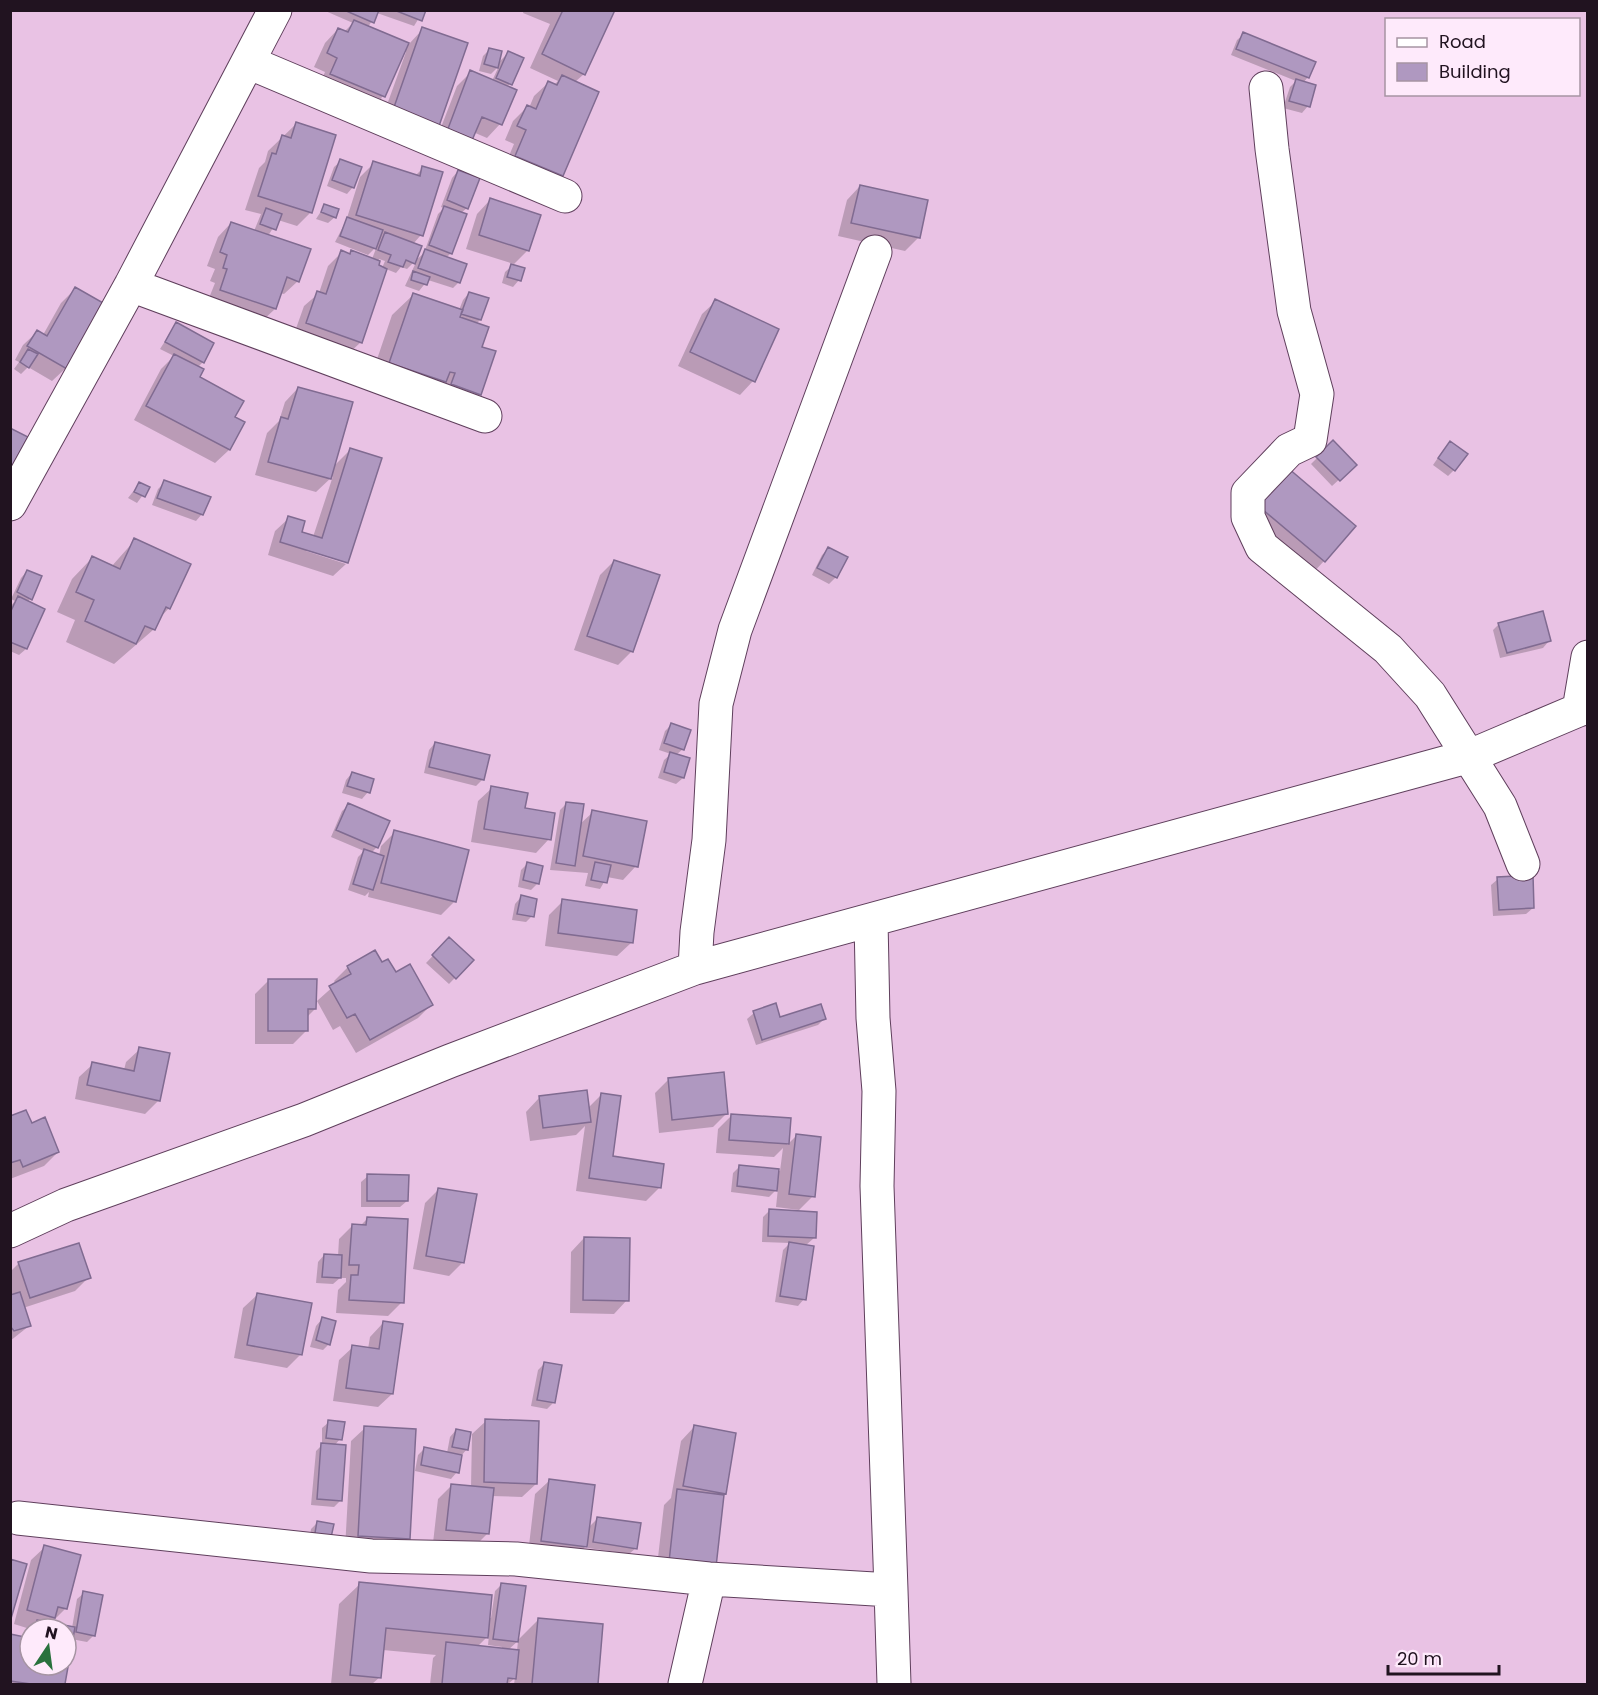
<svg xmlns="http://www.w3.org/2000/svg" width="1598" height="1695" font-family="Poppins,sans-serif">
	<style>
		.shadow { fill: #0003; fill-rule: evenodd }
		.building { fill: #af98c0; stroke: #806b91; stroke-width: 1.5 }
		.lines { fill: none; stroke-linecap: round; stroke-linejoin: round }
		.minor-casing { stroke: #5f3f5c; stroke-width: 35 }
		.minor { stroke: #fff; stroke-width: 33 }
	</style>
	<rect width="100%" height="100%" fill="#e9c2e4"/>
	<!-- shadow -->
	<path class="shadow" d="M323,10H424L414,26L377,13L368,27L408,45L423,29L437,125L318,88L325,72L314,67L325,43L338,29L344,32L353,23ZM403,51L406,52L388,102L381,99Z
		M524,10H614L584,74L575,82L598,92L562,175L548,189L503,170L514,144L505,140L513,121L527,107L529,108L534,96L548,83L554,85L558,81L530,68L550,24L523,13Z
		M1244,34L1308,77L1303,83L1308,106L1302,113L1283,108L1290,87L1296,81L1231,55L1237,40Z
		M489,50L498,63L508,53L510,84L507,87L500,124L487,138L473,132L433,148L457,86L471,72L492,81L499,66L491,74L479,71L483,56Z
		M296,124L311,212L297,226L278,220L268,236L298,281L284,294L280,293L275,309L261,322L207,303L215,283L210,281L215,269L207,266L218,237L231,223L254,231L261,214L245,210L259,168L265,162L268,151Z
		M341,161L353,187L347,194L327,186L334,167Z
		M374,163L415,176L423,168L421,235L413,244L414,262L424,253L438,214L444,208L441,207L452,178L458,171L467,208L461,213L451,253L446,258L459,282L453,288L428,280L419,291L405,286L418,258L407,269L401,267L396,273L386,269L361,342L347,355L293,337L304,306L319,293L328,266L342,252L348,255L351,252L372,259L377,246L368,255L335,242L346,221L360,177ZM379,259L385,261L382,268L377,266Z
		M860,186L919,237L905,251L838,236L847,200Z
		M490,200L528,250L512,266L519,280L513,287L502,283L505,272L514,264L466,249L477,214Z
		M325,205L335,217L328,223L316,219Z
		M75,289L66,368L52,381L28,367L21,374L14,369L19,362L15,360L23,345L37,332L43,335L61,303Z
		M469,293L480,320L476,324L480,348V394L459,414L369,383L392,315L413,295L459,310L463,300Z
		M716,301L777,330L753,381L740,395L678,366L702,314Z
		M176,324L203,362L197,368L198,378L233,418L243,422L229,450L215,463L134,420L161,369L174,356L160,349Z
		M298,388L333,467L350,450L347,562L308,549L306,551L346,564L333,576L268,555L275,531L289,518L300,533L313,537L333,476L316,492L255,475L267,433L279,421L285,402Z
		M1333,442L1355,465L1332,486L1311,464Z
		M1444,449L1454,470L1448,476L1433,465Z
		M1288,470L1324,561L1311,575L1244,518Z
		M165,482L202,514L196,521L152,505L158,489Z
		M139,484L148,488L137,503L128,498Z
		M135,540L169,608L159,619L153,630L114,664L66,642L75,620L57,612L72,579L92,558L111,567Z
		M828,549L836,577L829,584L812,575L822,555Z
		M614,561L632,651L618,665L574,650L600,575Z
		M27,571L30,599L27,602L43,610L26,649L19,655L10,651V607L15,601L11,599L21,578Z
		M1499,624L1549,641L1543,648L1500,658L1493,630Z
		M671,725L683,749L676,755L689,759L683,778L676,784L658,778L664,760L671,754L659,750L665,731Z
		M435,743L483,779L476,786L424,773L429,750Z
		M352,773L372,780L368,792L362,799L342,793L346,780Z
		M492,788L524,809L549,839L536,853L471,842L478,801Z
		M566,804L579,825L593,812L636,866L623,880L607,877L600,889L585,886L588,873L550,870L560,810Z
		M349,805L377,847L371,853L379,856L381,846L395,832L467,851L454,902L441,915L368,897L369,892L365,896L348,890L358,857L364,851L331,837L342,811Z
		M527,864L538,883L531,890L518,887L521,870Z
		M1498,879L1533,908L1526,914L1493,916L1491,885Z
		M521,897L532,916L526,922L512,920L515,904Z
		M563,901L631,943L617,956L545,946L549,915Z
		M449,939L472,960L449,984L426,963Z
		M374,952L381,964L431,1005L418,1018L356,1053L340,1026L333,1030L317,1001L336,984L334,981L348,967Z
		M269,980L315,1009L307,1017V1030L293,1044H255V994Z
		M754,1013L780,1019H824L818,1025L756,1045L747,1019Z
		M140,1049L159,1100L145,1114L75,1099L79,1077L93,1064L124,1070L126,1062Z
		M669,1079L726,1114L713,1127L659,1133L655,1093Z
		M601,1095L611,1158L660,1187L646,1201L576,1191L585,1126L576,1135L530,1141L526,1112L539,1098L588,1108Z
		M732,1115L789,1120L787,1145L796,1136L813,1196L799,1210L776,1207L778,1188L769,1197L731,1192L733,1173L740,1166L780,1171L783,1148L774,1157L716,1153L718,1129Z
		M10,1118L31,1125L58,1152L44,1166L10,1179Z
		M368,1176L407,1201L400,1207H361V1182Z
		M439,1189L463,1262L449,1276L413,1269L425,1203Z
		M769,1211L814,1238L805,1246L804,1299L798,1306L775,1302L783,1250L790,1243L762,1242L763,1217Z
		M367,1219L402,1302L388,1316L336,1313L338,1290L346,1282V1278H340L333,1284L316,1283L318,1262L324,1255L338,1256L339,1239L353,1225L360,1226Z
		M584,1238L627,1300L614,1314L570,1313L571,1252Z
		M78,1244L89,1277L75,1291L23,1308L29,1326L10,1341V1272L18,1264Z
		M257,1295L301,1354L287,1368L234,1358L243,1308Z
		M322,1319L329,1344L323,1350L310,1347L316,1326Z
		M383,1323L392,1394L378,1407L333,1401L339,1360L353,1347L368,1349L370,1337Z
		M545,1363L553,1403L547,1409L531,1406L538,1370Z
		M486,1421L536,1484L522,1497L491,1496L488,1533L474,1547L433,1543L438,1499L452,1485L471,1487L472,1434Z
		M329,1422L340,1439L334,1446L341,1500L334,1507L311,1505L316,1451L322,1445V1428Z
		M694,1427L724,1493L715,1566L656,1575L664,1505L671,1498L681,1441Z
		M365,1428L409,1538L395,1552L345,1549L351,1441Z
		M456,1430L467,1449L461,1456L457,1472L451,1479L415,1471L418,1455L425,1448L447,1453L450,1437Z
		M549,1481L588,1528L598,1518L636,1548L629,1554L588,1548V1544L572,1560L528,1554L535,1494Z
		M318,1522L329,1541L309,1545L311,1529Z
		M45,1547L65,1609L50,1624L72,1628L77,1599L84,1593L94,1635L87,1642L71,1639L63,1684H10V1635L23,1638L30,1629V1665H66V1629H30L14,1624L31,1560Z
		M360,1584L491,1618L495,1591L501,1585L517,1641L538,1620L602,1625L597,1684H514L515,1678L508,1684H430L433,1658L436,1655L383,1650L380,1677L372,1684H331L339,1604ZM489,1635L488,1645L502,1647L501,1649L477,1647ZM518,1641L517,1651L508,1650Z"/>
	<!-- building -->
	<path class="building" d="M344,10H379L374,23Z
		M394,10H426L422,21Z
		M563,10H615L585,75L542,54Z
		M354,20L409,43L385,97L330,74L337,58L327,53L338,28L348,32Z
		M422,27L468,43L439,126L393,110Z
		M1243,32L1316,62L1309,78L1236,49Z
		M489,48L502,51L498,68L484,64Z
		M508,51L524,58L512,85L496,78Z
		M470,70L517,90L502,125L482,117L470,145L446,134Z
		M562,75L599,92L563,176L515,156L526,130L517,126L527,105L536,109L548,81L557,85Z
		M1296,79L1316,85L1310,107L1289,101Z
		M296,122L336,135L312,213L258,196L272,153L276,154L282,135L291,138Z
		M340,159L362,167L354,188L332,180Z
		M373,161L420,176L422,166L443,172L423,236L356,215Z
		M458,170L480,178L468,209L447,200Z
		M860,185L928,200L920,238L851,223Z
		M490,198L541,215L529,251L479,235Z
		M324,204L339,209L336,218L321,212Z
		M444,206L467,214L452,254L429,245Z
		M266,208L282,214L276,230L260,224Z
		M347,217L383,230L376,249L340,236Z
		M231,222L311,249L299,282L287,277L276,309L220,290L227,269L223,268L227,255L220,252Z
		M385,232L422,246L415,264L406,260L403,267L388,262L391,255L378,250Z
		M425,249L467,264L460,283L418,268Z
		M341,250L350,254L351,250L380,261L379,265L387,269L362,343L306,323L317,291L326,294Z
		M511,264L525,268L521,281L507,277Z
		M413,271L430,277L427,285L411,280Z
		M75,287L105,304L67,369L27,346L37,330L47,336Z
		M469,292L489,298L481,320L461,314Z
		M413,293L463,310L460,317L489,327L482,347L496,351L481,395L451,384L455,373L450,372L446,382L389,363Z
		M715,299L779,329L755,382L690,352Z
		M176,322L214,343L204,363L165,342Z
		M28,349L38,354L29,368L20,362Z
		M174,354L204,369L200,377L244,401L235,417L245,422L230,450L146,406Z
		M298,387L353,402L331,479L268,462L281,417L288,419Z
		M10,428L28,437L10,470Z
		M1333,440L1357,465L1340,481L1316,457Z
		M1450,441L1468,454L1455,471L1438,458Z
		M350,448L382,458L348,563L280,542L288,516L305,521L302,532L322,538Z
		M1288,468L1356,526L1325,562L1256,504Z
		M164,480L211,497L203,515L157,498Z
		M139,482L150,487L145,497L134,492Z
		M134,538L191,564L170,609L166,607L155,630L145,626L136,644L85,621L94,600L76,592L92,556L120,569Z
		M828,547L848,557L837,578L817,568Z
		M614,560L660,575L633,652L587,636Z
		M27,570L42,576L32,600L17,592Z
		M18,596L45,609L27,649L10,642V613Z
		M1543,611L1551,641L1507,653L1498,623Z
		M671,723L691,730L684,750L664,743Z
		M435,742L490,755L484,780L429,767Z
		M670,752L690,758L684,778L664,772Z
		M352,772L374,779L370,793L347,786Z
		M491,786L528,793L525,808L555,813L551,840L484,829Z
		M566,802L584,804L575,866L556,863Z
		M348,803L390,821L378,848L336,830Z
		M592,810L647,821L638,867L583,856Z
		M394,830L469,850L456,902L381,883Z
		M364,849L384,856L373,890L353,884Z
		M527,862L543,866L539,884L523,880Z
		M595,862L611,865L607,883L591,880Z
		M1533,875L1534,908L1499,910L1497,877Z
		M521,895L537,899L534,917L517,914Z
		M562,899L637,910L633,943L558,933Z
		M449,937L474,960L456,979L432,955Z
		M375,950L382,962L388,959L396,972L410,964L433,1005L370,1040L355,1014L347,1018L329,986L351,974L347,966Z
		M268,979H317L316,1009H308V1031H268Z
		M776,1003L780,1017L821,1004L826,1019L762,1040L753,1011Z
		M139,1047L170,1053L160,1101L87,1085L92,1062L134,1071Z
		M724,1072L728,1114L672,1120L668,1078Z
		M587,1090L591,1122L543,1128L539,1096Z
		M601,1093L621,1096L613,1156L664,1164L661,1188L589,1178Z
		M26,1110L32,1123L45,1117L59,1152L23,1167L20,1160L10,1163V1116Z
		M731,1114L791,1118L789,1144L729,1140Z
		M796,1134L821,1137L815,1197L789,1194Z
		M739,1165L779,1169L777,1191L737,1186Z
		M367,1174L409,1175L408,1201H367Z
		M438,1188L477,1194L464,1263L426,1256Z
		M769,1209L817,1212L816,1238L768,1236Z
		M367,1217L408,1219L404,1303L349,1300L351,1275H358L359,1265H349L352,1224L366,1225Z
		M584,1237L630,1238L629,1301L583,1300Z
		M789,1242L814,1246L806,1300L780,1296Z
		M79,1243L91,1278L30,1298L18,1262Z
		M324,1254L342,1255L341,1278L322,1277Z
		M20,1292L31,1326L14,1331L10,1326V1295Z
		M257,1293L312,1303L302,1355L247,1345Z
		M322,1317L336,1321L330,1345L316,1340Z
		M383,1321L403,1324L393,1394L346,1388L352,1345L379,1349Z
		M544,1362L562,1365L555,1403L537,1400Z
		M485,1419L539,1421L537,1484L484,1482Z
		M328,1420L345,1422L342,1440L326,1438Z
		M694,1425L736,1433L726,1494L683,1486Z
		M364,1426L416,1429L410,1539L358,1536Z
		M456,1429L471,1432L468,1450L452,1447Z
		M321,1443L346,1445L342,1501L317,1499Z
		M424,1447L462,1455L459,1473L421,1465Z
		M549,1479L595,1485L587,1547L541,1541Z
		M451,1484L494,1488L489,1534L446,1530Z
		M677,1489L724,1495L716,1567L669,1562Z
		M597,1517L641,1523L637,1549L593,1542Z
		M317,1521L334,1524L330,1542L314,1539Z
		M44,1545L81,1555L67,1609L58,1607L55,1618L27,1610Z
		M10,1559L27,1564L10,1622Z
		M359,1582L492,1595L488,1638L386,1628L381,1678L350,1675Z
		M501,1583L526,1586L518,1642L493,1639Z
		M83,1591L103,1595L95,1636L76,1632Z
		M538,1618L603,1624L598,1684H532Z
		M37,1620L75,1627L65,1684H31L10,1681V1634L30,1638V1665H66V1629H35Z
		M446,1642L519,1650L516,1679L508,1678L507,1684H442Z"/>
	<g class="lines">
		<!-- minor casing -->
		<g class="minor-casing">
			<path id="minor" d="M248,62L565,196
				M1266,88L1272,149L1294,311L1317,394L1310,440L1289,450L1248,493V517L1262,547L1388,649L1430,695L1500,806L1523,864
				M131,285L485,416
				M10,504L131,285L275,10
				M1579,710L1588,657
				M695,968L697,932L709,840L716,704L735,630L875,252
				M10,1231L66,1205L304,1120L450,1061L695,968L1470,756L1588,706
				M18,1518L371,1556L516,1559L709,1579L891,1590L877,1186L879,1091L873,1018L871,920
				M891,1590L894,1684
				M685,1684L709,1579"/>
		</g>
		<!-- minor -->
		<use href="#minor" class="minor"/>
	</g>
	<!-- border -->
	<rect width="1598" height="1695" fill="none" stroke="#211320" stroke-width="24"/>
	<!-- legend -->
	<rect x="1385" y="18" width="195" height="78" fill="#feeafb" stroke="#a694a3" stroke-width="1.5"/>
	<rect x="1397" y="38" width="30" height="9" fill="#ffffff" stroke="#a694a3" stroke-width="1.5"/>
	<text x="1439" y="48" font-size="18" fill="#211320">Road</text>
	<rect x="1397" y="63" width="30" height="18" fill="#af98c0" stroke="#a694a3" stroke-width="1.5"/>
	<text x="1439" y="78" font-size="18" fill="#211320">Building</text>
	<!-- north arrow -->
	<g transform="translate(48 1647) rotate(13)"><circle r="28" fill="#feeafb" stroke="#a694a3" stroke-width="1.5"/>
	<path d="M0-4.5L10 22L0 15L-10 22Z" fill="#29713d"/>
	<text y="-9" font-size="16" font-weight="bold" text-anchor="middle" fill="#211320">N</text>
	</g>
	<!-- scale -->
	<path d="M1388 1665v9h111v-9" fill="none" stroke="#211320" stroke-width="3"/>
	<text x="1397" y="1665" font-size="18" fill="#211320" stroke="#feeafb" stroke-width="4.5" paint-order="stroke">20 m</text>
</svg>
